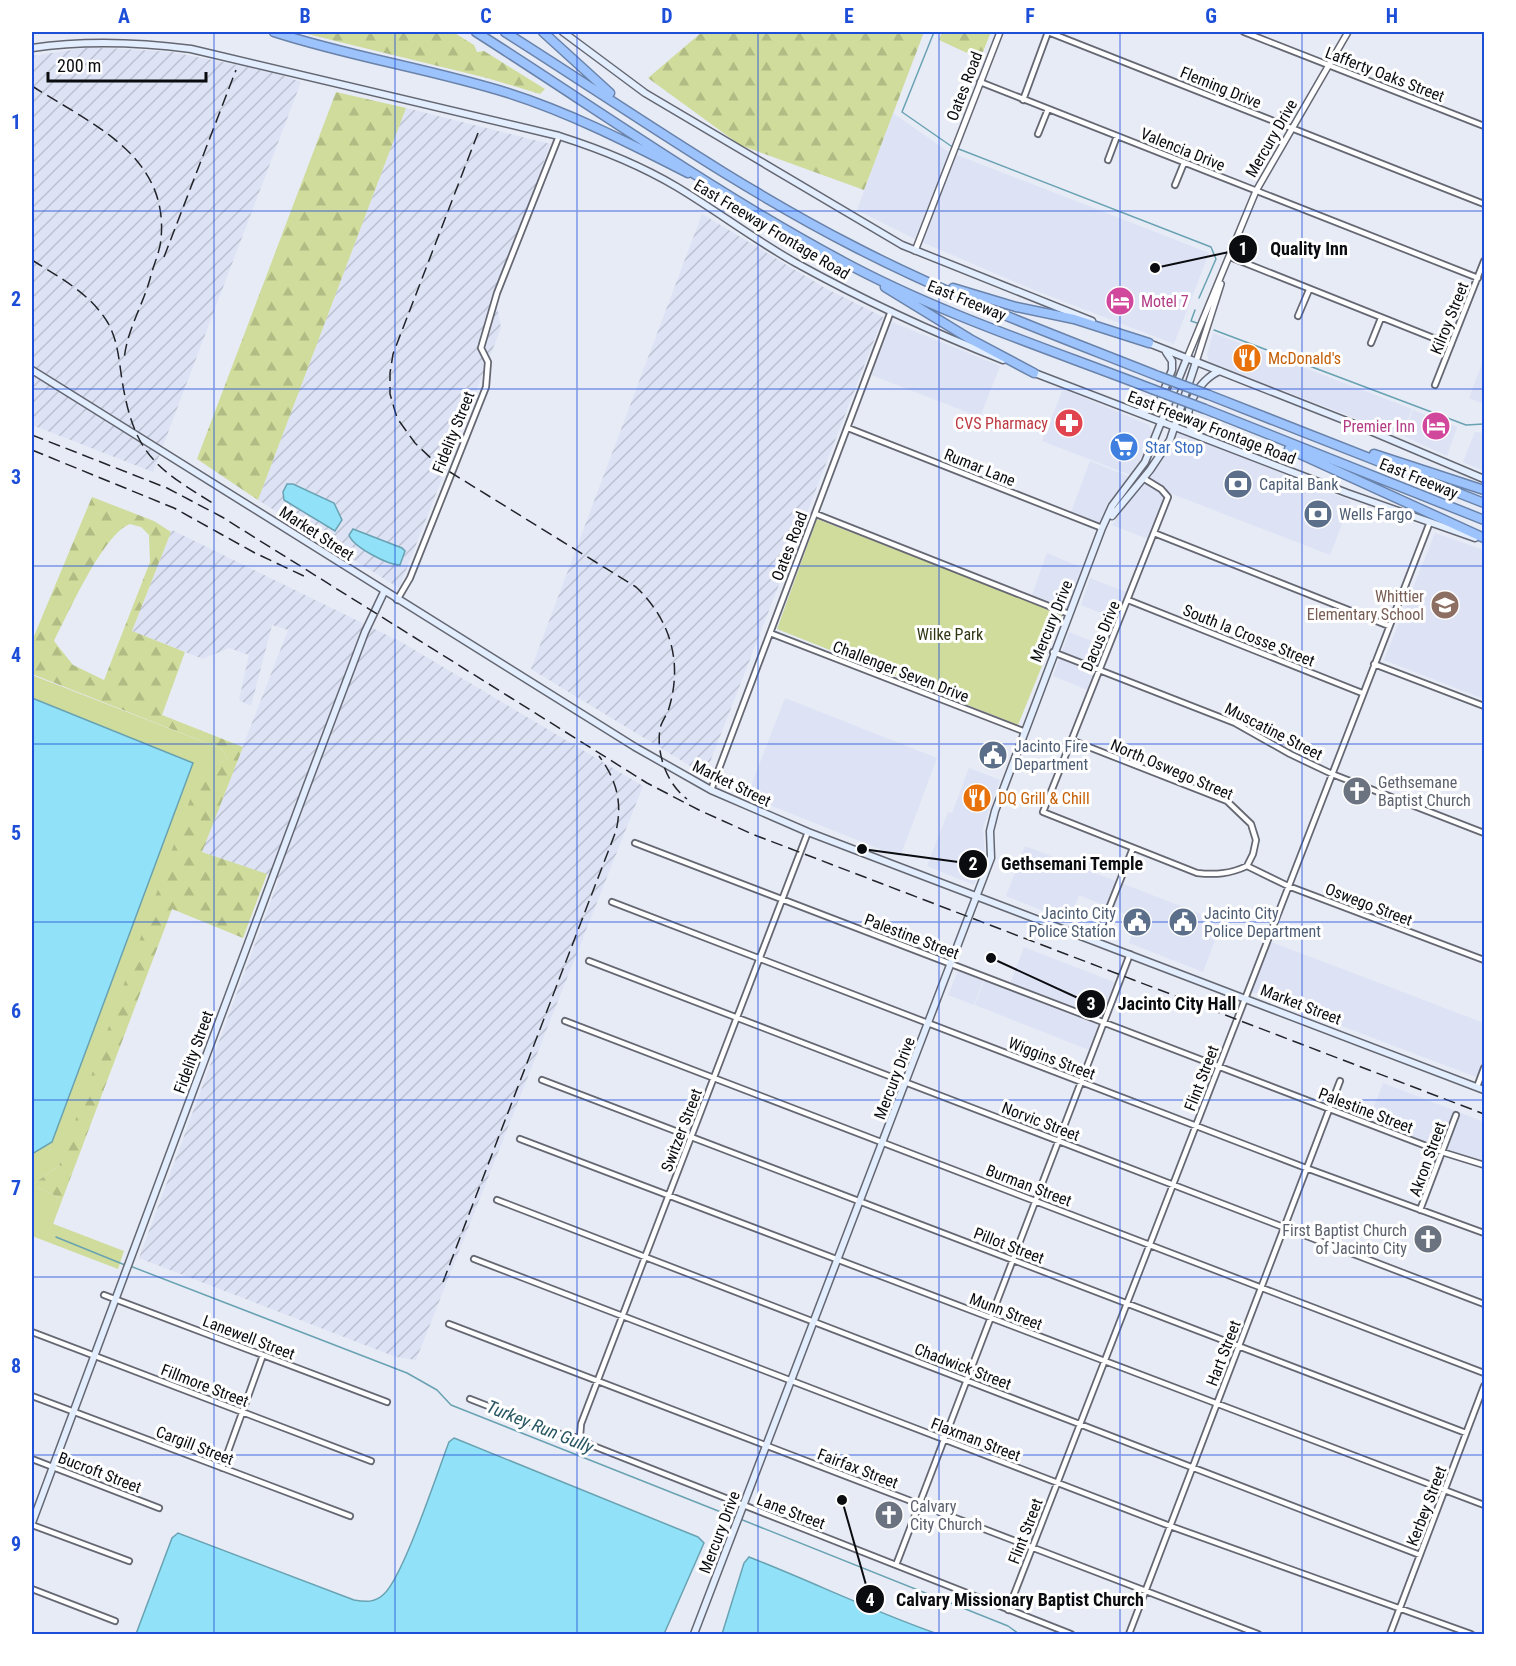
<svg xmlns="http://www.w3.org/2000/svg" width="1516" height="1666" font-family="'Roboto Condensed',sans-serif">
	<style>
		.built { fill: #dde2f5 }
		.industrial { fill: url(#industrial-furrows) }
		.green { fill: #cfdc9b }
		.forest { fill: url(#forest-firs); fill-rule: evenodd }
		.water { fill: #91e2f8; stroke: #69a2b2; stroke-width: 1.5 }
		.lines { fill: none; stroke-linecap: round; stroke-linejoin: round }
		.stream { stroke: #69a2b2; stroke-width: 1.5 }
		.minor-casing { stroke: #656872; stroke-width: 8 }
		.tertiary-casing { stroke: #656872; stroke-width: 8 }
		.secondary-casing { stroke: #656872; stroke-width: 9 }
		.motorway-casing { stroke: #6a83aa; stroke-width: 11 }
		.minor { stroke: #fff; stroke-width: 4.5 }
		.tertiary { stroke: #fff; stroke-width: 5 }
		.secondary { stroke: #e2edfe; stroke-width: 6 }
		.motorway { stroke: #9dc3fd; stroke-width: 8 }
		.rail { stroke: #232429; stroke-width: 1.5; stroke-dasharray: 12 6; stroke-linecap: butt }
		.motorway-bridge-casing { stroke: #6a83aa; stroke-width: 11; stroke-linecap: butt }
		.motorway-bridge { stroke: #9dc3fd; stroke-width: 8 }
		.grid { fill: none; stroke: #1d4ed8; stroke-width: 1.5; stroke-opacity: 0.55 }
		.labels { text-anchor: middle; stroke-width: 6; stroke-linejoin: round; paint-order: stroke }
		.street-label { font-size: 16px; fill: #0b0c10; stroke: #fff }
		.hotel-label { font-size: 16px; fill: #b23c85; stroke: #fff; text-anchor: start }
		.food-label { font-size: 16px; fill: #c56008; stroke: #fff; text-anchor: start }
		.health-label { font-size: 16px; fill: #be3a42; stroke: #fff; text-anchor: end }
		.shop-label { font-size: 16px; fill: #366cbe; stroke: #fff; text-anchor: start }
		.service-label { font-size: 16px; fill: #4e5e75; stroke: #fff; text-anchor: start }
		.education-label { font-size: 16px; fill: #785e54; stroke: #fff; text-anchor: end }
		.park-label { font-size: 16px; fill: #313714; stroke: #fff }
		.worship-label { font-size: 16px; fill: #5b616d; stroke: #fff; text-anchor: start }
		.water-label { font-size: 18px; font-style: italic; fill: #285763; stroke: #fff }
		.leader { fill: none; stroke: #0b0c10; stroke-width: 2 }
		.callout-dot { fill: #0b0c10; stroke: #fff; stroke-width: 2 }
		.mark-label { font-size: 18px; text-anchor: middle; font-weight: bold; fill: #fff }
		.callout-label { font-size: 18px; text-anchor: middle; font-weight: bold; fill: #0b0c10; stroke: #fff; stroke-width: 6; stroke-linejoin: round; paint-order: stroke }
		.neatline { fill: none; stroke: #1d4ed8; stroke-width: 2 }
		.grid-label { font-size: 20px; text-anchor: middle; font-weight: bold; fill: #1d4ed8 }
	</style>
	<defs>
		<pattern id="industrial-furrows" width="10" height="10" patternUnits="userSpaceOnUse" patternTransform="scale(1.5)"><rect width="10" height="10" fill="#dde2f5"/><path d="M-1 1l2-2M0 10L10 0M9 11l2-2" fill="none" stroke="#bcc1d1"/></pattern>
		<pattern id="forest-firs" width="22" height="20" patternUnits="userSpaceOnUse" patternTransform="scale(1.5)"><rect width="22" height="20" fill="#cfdc9b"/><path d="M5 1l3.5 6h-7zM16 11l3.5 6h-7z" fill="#b0bc84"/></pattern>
	</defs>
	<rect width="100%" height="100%" fill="#e7ebf6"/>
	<!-- built -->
	<path class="built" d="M893,113L947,151L1209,253L1174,344L1034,290L915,239L857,210Z
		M892,322L1000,366L980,417L871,375Z
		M1213,333L1412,409L1402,436L1209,362L1207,355Z
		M1484,358V404L1469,398Z
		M1063,389L1149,425L1152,433L1133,476L1042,441Z
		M1413,410L1457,427L1447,456L1404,436Z
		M1179,432L1351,501L1330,555L1167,492L1148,539L1112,525Z
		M1475,432L1484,433V471L1463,462Z
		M1090,461L1132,478L1102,524L1071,512Z
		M1435,533L1484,550V699L1384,660Z
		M1047,553L1083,568L1067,608L1032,595Z
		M1090,578L1126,592L1116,619L1081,605Z
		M1069,632L1112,649L1095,693L1053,676Z
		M785,698L937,758L900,857L747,796Z
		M969,768L1000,780L983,828L985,859L974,885L927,866L948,812L952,813Z
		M1025,846L1222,922L1203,972L1129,943L1138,919L1079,895L1069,921L1006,896Z
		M1269,941L1484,1023V1080L1252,992L1251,988Z
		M1024,947L1114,982L1101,1019L1040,997L1039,1002L1098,1025L1089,1050L975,1005L984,981L1008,990Z
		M958,971L983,981L974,1005L948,995Z
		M1383,1083L1484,1122V1161L1446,1150L1369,1120Z"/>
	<!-- industrial -->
	<path class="industrial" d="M92,47L172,52L273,72L301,82L153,472L32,425V56Z
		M406,108L550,144L496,301L501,328L399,588L258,500Z
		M702,214L825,288L883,317L705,775L531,669Z
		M172,530L401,642L643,786L416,1360L396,1357L139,1258L279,879L202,852L288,630L272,625L251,706L239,700L249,655L229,648L203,659L132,631Z"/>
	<!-- green -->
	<path class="green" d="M817,519L1063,614L1018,725L777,629Z
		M32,675L222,749L228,759L214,765L59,1166L32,1185L58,1197L51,1223L124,1251L118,1269L32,1236Z"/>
	<!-- forest -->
	<path class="forest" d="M299,32H453L474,45L477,52L484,51L545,89L540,94L487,78Z
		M702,32H924L864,190L740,145L648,78Z
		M942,32H991L980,59L939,40Z
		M336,92L406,108L258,500L197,459Z
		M92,497L154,521L171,532L132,631L185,652L162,715L243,747L202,852L267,874L243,938L172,909L53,1224L50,1223L58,1197L32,1185L59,1166L202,766L214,765L228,759L222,749L32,674V641ZM130,524L141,527L149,535L150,562L104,680L73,665L54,641C68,614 103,534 130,524Z"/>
	<!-- water -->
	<path class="water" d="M287,484H293L334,503L342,520L335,531L284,500L283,492Z
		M353,529L402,548L405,551L400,565C388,565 353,547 349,535Z
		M32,698L193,763L52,1142L32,1154Z
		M454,1438L698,1537L704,1543L664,1634H136L172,1538L178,1533L354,1600C365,1602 375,1603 384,1594C404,1575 437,1473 449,1442Z
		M749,1557C813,1582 874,1612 938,1634H722L744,1563Z"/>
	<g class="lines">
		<!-- stream -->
		<path class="stream" d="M934,32L902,112L951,146L1211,247L1216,259L1199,298
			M1195,310L1191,321L1197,323
			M1214,330L1466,425L1484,424
			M56,1237L125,1265
			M130,1266L407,1373L437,1390L451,1405L736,1518
			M740,1519L1008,1626L1019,1634"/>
		<!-- minor casing -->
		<g class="minor-casing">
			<path id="minor" d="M1244,32L1484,126
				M980,82L1478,278
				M1023,100L1048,32L1484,204
				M1038,134L1048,109
				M1108,160L1117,136
				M1175,185L1184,163
				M1230,257L1451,345
				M1298,316L1309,290
				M1371,343L1381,318
				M1435,385L1484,261
				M848,428L1102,528
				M1143,478L1161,489L1168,497L1043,812L1197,873C1215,875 1230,874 1247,866
				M816,514L1069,614
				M1154,533L1389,626
				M397,600L410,578L486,387L488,362L481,348L497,293L559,136
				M1128,600L1362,693
				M770,633L1023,731
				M1053,652L1235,723L1290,754L1332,774L1484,833
				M1374,664L1484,706
				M1071,740L1227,801L1251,824L1256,840L1253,854L1247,866
				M711,790L891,311
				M635,843L1442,1152L1484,1165
				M1247,866L1288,886L1484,960
				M612,902L1306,1168L1484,1233
				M1096,941L1133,848
				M589,961L1484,1304
				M565,1021L1484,1373
				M542,1080L1466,1433
				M1477,1087L1484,1068
				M520,1139L1484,1505
				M497,1200L1420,1555
				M1420,1210L1456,1115
				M474,1259L1170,1526L1471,1634
				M104,1295L387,1402
				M449,1324L1258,1634
				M32,1332L371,1461
				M32,1396L350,1516
				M470,1399L568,1437H580L591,1445L1071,1634
				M580,1437L581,1424L808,832
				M32,1459L159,1508
				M222,1468L263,1355
				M32,1525L129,1561
				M896,1565L1130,954
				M32,1589L115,1621
				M1008,1610L1430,522
				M1129,1634L1340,1081
				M1390,1634L1484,1386"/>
		</g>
		<!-- tertiary casing -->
		<g class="tertiary-casing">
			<path id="tertiary" d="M915,251L1000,32
				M1187,358L1256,191L1348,32
				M1196,362L1221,284"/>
		</g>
		<!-- secondary casing -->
		<g class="secondary-casing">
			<path id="secondary" d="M563,32L645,93L902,245L1092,321
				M32,48C86,40 137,42 191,49L559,136C600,149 640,165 677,187C717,211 755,240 796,263C863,300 932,332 1003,360
				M1146,342L1354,424L1484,479
				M32,370L635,747L711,790L808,832L1484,1090
				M1032,372L1347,493L1475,538
				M1138,412L1152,409L1159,403L1172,370V361L1166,352
				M1193,433C1179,412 1199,379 1220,371
				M1112,516L1150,470L1170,440L1196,362
				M32,1523L306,788L365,632L384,592
				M694,1634L991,858L990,831L995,811L1102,528L1112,506L1145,462L1187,358"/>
		</g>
		<!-- motorway casing -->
		<g class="motorway-casing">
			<path id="motorway" d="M274,32C351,57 431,69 508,93C571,113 629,143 688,173
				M476,32C597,109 715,193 842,261C940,314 1049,349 1152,389
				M505,32C619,104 732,184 853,246C951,297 1055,335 1158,376
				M543,32L610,93
				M885,287L970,339L1034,373
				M953,288L1016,307L1074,319L1149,343
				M1209,395L1484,503
				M1205,409L1484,520
				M1289,449L1484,538
				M1374,454L1484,490"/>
		</g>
		<!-- minor -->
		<use href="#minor" class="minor"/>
		<!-- tertiary -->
		<use href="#tertiary" class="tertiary"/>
		<!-- secondary -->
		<use href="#secondary" class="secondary"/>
		<!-- motorway -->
		<use href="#motorway" class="motorway"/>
		<!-- rail -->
		<path class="rail" d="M32,86C91,124 169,155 161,239C160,252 153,266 150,279C142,307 126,332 124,361
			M478,133L393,354L390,373V394L397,418L415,443L437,464L636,587C670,619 683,662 669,708C667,715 661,722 660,729C656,754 667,784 687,799
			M164,257L236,70
			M32,260C60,278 90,293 108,323C118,341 119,361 122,380C134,454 155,468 216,505
			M32,435L167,488L222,517L647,783L699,810L752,834L1484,1114
			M32,450L174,508L255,553L306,577
			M443,1282L616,831C623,802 616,779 599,756"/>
		<!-- motorway-bridge casing -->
		<g class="motorway-bridge-casing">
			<path id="motorway-bridge" d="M1158,376L1209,395
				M1152,389L1205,409"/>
		</g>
		<!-- motorway-bridge -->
		<use href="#motorway-bridge" class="motorway-bridge"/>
	</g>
	<!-- grid -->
	<path class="grid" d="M214,32V1634M395,32V1634M577,32V1634M758,32V1634M939,32V1634M1120,32V1634M1302,32V1634M32,211H1484M32,389H1484M32,566H1484M32,744H1484M32,922H1484M32,1100H1484M32,1277H1484M32,1455H1484"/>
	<!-- icons -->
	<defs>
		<g id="hotel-disc" transform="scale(1.5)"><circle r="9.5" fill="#d1479c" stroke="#fff"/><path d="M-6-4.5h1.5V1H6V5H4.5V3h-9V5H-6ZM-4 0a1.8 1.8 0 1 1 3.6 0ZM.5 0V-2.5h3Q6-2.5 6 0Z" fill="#fff"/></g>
		<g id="restaurant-disc" transform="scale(1.5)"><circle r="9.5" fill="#e8710a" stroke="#fff"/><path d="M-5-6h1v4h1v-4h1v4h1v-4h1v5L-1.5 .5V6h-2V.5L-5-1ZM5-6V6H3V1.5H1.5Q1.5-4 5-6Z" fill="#fff"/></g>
		<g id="pharmacy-disc" transform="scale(1.5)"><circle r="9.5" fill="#e0444e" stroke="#fff"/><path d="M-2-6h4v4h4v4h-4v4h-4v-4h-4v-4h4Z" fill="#fff"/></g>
		<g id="supermarket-disc" transform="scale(1.5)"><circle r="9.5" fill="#3f7fe0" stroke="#fff"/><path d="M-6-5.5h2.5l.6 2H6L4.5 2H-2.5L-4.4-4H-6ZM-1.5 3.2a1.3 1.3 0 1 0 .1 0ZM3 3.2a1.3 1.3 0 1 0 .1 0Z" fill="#fff"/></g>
		<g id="bank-disc" transform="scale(1.5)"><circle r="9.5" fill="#5c6f8a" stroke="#fff"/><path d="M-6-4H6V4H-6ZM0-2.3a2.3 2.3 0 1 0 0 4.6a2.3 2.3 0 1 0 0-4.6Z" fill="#fff"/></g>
		<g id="school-disc" transform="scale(1.5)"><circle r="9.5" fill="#8d6e63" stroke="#fff"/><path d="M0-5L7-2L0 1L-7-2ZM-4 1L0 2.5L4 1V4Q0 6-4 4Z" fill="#fff"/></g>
		<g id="civic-disc" transform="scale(1.5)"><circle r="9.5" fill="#5c6f8a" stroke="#fff"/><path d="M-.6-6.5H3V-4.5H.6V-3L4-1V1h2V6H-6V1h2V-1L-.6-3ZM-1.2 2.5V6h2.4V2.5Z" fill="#fff"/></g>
		<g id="church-disc" transform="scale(1.5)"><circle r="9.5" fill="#6b7280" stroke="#fff"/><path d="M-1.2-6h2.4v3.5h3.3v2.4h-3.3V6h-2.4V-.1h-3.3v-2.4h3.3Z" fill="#fff"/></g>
	</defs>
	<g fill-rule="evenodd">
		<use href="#hotel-disc" x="1120" y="301"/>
		<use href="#restaurant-disc" x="1247" y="358"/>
		<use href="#pharmacy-disc" x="1069" y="423"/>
		<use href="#hotel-disc" x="1436" y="426"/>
		<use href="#supermarket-disc" x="1124" y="447"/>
		<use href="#bank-disc" x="1238" y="484"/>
		<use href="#bank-disc" x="1318" y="514"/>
		<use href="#school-disc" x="1445" y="605"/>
		<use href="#civic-disc" x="993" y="755"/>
		<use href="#church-disc" x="1357" y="791"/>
		<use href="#restaurant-disc" x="977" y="798"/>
		<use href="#civic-disc" x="1137" y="922"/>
		<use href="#civic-disc" x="1183" y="922"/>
		<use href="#church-disc" x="1428" y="1239"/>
		<use href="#church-disc" x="889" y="1515"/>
	</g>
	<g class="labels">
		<!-- street labels -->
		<g class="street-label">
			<text transform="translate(1385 74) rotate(21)" y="6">Lafferty Oaks Street</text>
			<text transform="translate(964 86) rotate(-69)" y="6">Oates Road</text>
			<text transform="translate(1221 87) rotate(22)" y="6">Fleming Drive</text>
			<text transform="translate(1271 138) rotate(-60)" y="6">Mercury Drive</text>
			<text transform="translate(1183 149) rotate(22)" y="6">Valencia Drive</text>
			<text transform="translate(772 229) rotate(31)" y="6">East Freeway Frontage Road</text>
			<text transform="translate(967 300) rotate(22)" y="6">East Freeway</text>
			<text transform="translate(1449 318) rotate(-68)" y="6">Kilroy Street</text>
			<text transform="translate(1212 427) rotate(21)" y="6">East Freeway Frontage Road</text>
			<text transform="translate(453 432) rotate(-68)" y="6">Fidelity Street</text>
			<text transform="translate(980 467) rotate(22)" y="6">Rumar Lane</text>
			<text transform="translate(1419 478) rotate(22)" y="6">East Freeway</text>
			<text transform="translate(317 533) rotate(33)" y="6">Market Street</text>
			<text transform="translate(789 546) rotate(-69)" y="6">Oates Road</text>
			<text transform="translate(1051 621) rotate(-68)" y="6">Mercury Drive</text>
			<text transform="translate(1249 635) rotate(22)" y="6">South la Crosse Street</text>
			<text transform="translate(1100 636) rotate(-67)" y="6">Dacus Drive</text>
			<text transform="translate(901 671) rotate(21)" y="6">Challenger Seven Drive</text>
			<text transform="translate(1274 731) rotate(27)" y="6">Muscatine Street</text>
			<text transform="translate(1172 769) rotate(23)" y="6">North Oswego Street</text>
			<text transform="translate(732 783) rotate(26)" y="6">Market Street</text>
			<text transform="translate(1369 904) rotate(21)" y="6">Oswego Street</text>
			<text transform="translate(912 936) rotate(21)" y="6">Palestine Street</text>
			<text transform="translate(1301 1004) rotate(21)" y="6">Market Street</text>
			<text transform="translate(193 1052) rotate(-70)" y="6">Fidelity Street</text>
			<text transform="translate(1052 1058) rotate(21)" y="6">Wiggins Street</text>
			<text transform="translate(894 1078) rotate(-69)" y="6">Mercury Drive</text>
			<text transform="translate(1201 1078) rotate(-69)" y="6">Flint Street</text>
			<text transform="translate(1366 1110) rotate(21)" y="6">Palestine Street</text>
			<text transform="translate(1041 1121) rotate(21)" y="6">Norvic Street</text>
			<text transform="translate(681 1130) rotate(-69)" y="6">Switzer Street</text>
			<text transform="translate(1427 1159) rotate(-70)" y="6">Akron Street</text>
			<text transform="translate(1029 1185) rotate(21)" y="6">Burman Street</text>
			<text transform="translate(1009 1245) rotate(21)" y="6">Pillot Street</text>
			<text transform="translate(1006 1311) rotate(21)" y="6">Munn Street</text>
			<text transform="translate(249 1337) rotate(21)" y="6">Lanewell Street</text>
			<text transform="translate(1223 1353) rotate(-69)" y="6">Hart Street</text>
			<text transform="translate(963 1366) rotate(21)" y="6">Chadwick Street</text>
			<text transform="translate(205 1385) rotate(21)" y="6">Fillmore Street</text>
			<text transform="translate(976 1439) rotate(21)" y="6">Flaxman Street</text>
			<text transform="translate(195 1445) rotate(21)" y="6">Cargill Street</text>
			<text transform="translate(858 1468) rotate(21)" y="6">Fairfax Street</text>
			<text transform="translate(100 1472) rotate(21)" y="6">Bucroft Street</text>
			<text transform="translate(1426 1506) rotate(-69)" y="6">Kerbey Street</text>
			<text transform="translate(791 1511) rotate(21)" y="6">Lane Street</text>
			<text transform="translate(1025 1531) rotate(-69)" y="6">Flint Street</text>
			<text transform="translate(719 1532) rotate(-69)" y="6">Mercury Drive</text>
		</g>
		<!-- hotel labels -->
		<g class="hotel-label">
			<text x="1141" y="307">Motel 7</text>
			<text x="1415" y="432" text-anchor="end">Premier Inn</text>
		</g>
		<!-- food labels -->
		<g class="food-label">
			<text x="1268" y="364">McDonald's</text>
			<text x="998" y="804">DQ Grill &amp; Chill</text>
		</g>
		<!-- health labels -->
		<g class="health-label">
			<text x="1048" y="429">CVS Pharmacy</text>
		</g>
		<!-- shop labels -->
		<g class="shop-label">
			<text x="1145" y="453">Star Stop</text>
		</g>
		<!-- service labels -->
		<g class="service-label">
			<text x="1259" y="490">Capital Bank</text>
			<text x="1339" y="520">Wells Fargo</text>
			<text x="1014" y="752">Jacinto Fire<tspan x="1014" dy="18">Department</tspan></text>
			<text x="1116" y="919" text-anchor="end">Jacinto City<tspan x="1116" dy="18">Police Station</tspan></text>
			<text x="1204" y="919">Jacinto City<tspan x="1204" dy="18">Police Department</tspan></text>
		</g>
		<!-- education labels -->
		<g class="education-label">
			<text x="1424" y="602">Whittier<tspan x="1424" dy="18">Elementary School</tspan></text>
		</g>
		<!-- park labels -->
		<g class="park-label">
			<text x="950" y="640">Wilke Park</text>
		</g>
		<!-- worship labels -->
		<g class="worship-label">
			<text x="1378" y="788">Gethsemane<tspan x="1378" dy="18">Baptist Church</tspan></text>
			<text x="1407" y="1236" text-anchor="end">First Baptist Church<tspan x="1407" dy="18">of Jacinto City</tspan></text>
			<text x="910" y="1512">Calvary<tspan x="910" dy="18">City Church</tspan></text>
		</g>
		<!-- water labels -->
		<g class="water-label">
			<text transform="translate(540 1427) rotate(22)" y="6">Turkey Run Gully</text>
		</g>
	</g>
	<!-- callouts -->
	<path class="leader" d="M1155 268L1243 249M862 849L973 864M991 958L1091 1004M842 1500L870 1599"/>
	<g class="callout-dot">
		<circle cx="1155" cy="268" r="6"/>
		<circle cx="862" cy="849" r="6"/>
		<circle cx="991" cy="958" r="6"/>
		<circle cx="842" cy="1500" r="6"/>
		<circle cx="1243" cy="249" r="15"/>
		<circle cx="973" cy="864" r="15"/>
		<circle cx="1091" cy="1004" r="15"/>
		<circle cx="870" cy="1599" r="15"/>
	</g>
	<g class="mark-label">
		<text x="1243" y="255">1</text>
		<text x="973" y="870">2</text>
		<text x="1091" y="1010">3</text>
		<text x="870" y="1606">4</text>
	</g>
	<g class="callout-label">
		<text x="1309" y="255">Quality Inn</text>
		<text x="1072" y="870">Gethsemani Temple</text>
		<text x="1177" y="1010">Jacinto City Hall</text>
		<text x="1020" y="1606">Calvary Missionary Baptist Church</text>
	</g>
	<!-- border -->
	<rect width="1516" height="1666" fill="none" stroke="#ffffff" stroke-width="66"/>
	<!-- scale -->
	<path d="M48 72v9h158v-9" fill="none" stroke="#0b0c10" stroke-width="3"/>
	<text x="57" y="72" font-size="18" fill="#0b0c10" stroke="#ffffff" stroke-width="4.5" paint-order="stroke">200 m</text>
	<rect x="33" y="33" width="1450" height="1600" class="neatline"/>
	<g class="grid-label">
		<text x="124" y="23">A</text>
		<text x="305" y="23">B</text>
		<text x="486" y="23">C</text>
		<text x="667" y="23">D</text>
		<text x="849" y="23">E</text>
		<text x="1030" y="23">F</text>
		<text x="1211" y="23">G</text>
		<text x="1392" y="23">H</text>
		<text x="16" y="129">1</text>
		<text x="16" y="306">2</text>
		<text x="16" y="484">3</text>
		<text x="16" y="662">4</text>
		<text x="16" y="840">5</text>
		<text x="16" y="1018">6</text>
		<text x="16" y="1195">7</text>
		<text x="16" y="1373">8</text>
		<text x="16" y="1551">9</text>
	</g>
</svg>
